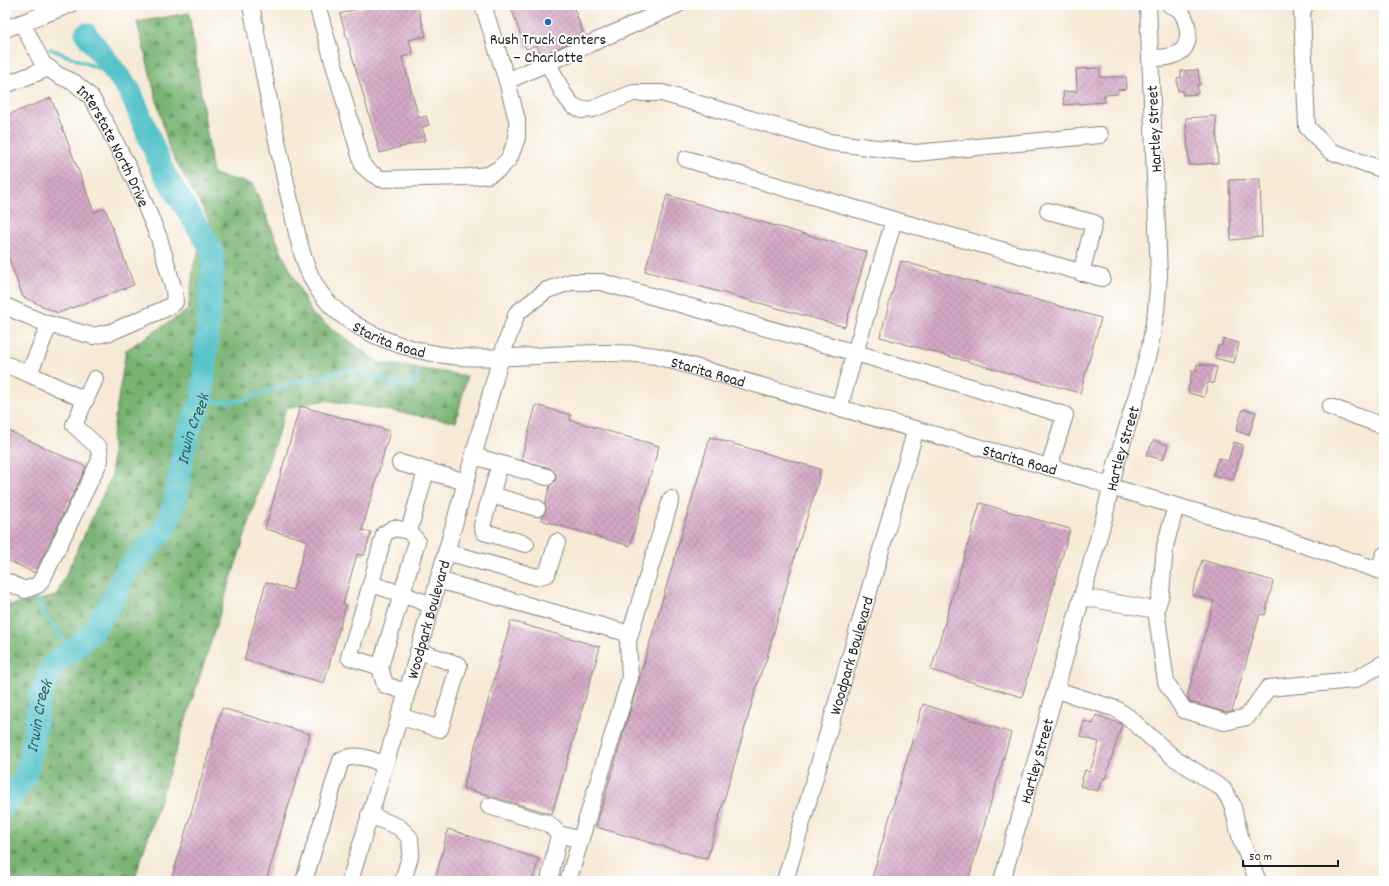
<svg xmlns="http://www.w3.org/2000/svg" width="1389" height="886" font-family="Dekko,sans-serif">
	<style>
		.forest { fill: url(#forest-firs); stroke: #4a6847 }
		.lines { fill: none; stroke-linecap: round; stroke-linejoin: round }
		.stream { stroke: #54c2c9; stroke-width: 4 }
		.river { stroke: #54c2c9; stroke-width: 23 }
		.building { fill: url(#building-cross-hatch) }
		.minor-casing { stroke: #89837a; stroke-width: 18 }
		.minor { stroke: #fff; stroke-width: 16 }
		.poi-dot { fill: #1f6fb2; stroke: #fff; stroke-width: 1.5 }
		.labels { text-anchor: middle; stroke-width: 4; stroke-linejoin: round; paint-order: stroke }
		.poi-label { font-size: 16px; fill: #1c1c1c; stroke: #fff }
		.street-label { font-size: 16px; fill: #1c1c1c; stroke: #fff }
		.water-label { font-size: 17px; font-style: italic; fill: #325e61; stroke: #fff }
	</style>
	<defs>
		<pattern id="forest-firs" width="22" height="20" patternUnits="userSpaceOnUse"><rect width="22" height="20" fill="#78b372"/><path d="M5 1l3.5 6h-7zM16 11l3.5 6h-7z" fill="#62915d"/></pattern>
		<pattern id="building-cross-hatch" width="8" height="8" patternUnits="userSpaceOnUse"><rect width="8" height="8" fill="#d4a8c5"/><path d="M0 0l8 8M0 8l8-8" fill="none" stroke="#b590a9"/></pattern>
	</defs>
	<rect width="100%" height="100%" fill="#fff"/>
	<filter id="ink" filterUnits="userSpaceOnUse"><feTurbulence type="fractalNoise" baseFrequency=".025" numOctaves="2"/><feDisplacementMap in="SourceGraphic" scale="8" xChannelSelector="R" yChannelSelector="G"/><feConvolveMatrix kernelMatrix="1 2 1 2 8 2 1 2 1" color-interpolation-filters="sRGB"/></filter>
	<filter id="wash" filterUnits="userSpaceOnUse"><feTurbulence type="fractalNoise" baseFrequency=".012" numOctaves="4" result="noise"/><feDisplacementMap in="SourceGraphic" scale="16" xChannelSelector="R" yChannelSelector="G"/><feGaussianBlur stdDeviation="0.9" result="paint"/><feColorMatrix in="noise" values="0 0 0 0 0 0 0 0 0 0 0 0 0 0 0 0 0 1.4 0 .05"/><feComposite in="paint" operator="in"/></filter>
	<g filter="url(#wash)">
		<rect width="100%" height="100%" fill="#f6ead7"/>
		<!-- forest -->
		<path class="forest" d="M189,13L213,174L253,184L282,253L312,314L378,362L467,376L456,422L326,400L286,408L134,881H5V602L12,605L56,596L112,475V436L126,350L188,310L194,264L210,222L169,149L137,22Z"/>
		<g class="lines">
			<!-- stream -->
			<path class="stream" d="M50,49L121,77
				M202,401L228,402L243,400L285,385L348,370H357L384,382L407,387L413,384L418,374
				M27,593L38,601L41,610L62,639L72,651
				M5,799L10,800"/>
			<!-- river -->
			<path class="river" id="s1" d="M5,805L24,779L29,764L40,697L54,663L72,651L92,632L115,596L127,569L163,531L169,518L174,504L186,441L191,425L202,401L213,267V254L207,242L164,173L130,91L86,34"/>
		</g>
		<g id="blocks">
			<!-- building -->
			<path class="building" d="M369,5H417L426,36L409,40L413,54L402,57L419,118L426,116L429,125L422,127L426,140L380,153L340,14Z
				M510,5H573L584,36L541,55L537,45L526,49Z
				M1100,68V77H1126L1127,89L1118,90V94L1104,95L1105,102L1064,105L1063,92L1077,91L1076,69Z
				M1198,70L1200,85H1197L1198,94L1183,95V91H1178L1177,78L1181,77V71Z
				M51,98L94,212L105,208L134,285L58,313L23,297L5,248V116Z
				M1216,116L1218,163L1189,165L1186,118Z
				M1260,179L1262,237L1231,240L1229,180Z
				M667,195L867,252L845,327L645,271Z
				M901,261L1101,318L1080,393L880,337Z
				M1223,339L1239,343L1234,363L1215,358L1218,345L1222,346Z
				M1197,364L1217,367L1213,384L1208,382L1204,397L1188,393L1192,370L1196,371Z
				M536,405L571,415L570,420L659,446L630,546L547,522L541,519L546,511L545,504L550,486L556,480V474L550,468L521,460Z
				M300,406L390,431L362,530L371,532L364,556L357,554L343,604L346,605L324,683L244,660L266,582L293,590L307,540L265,529Z
				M1243,409L1256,412L1249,435L1236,431Z
				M5,429L86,467L35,573L5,559Z
				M710,437L820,469L817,486L795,555L766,661L761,672L707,859L596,827Z
				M1154,440L1168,445L1163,460L1146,455Z
				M1234,442L1243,445L1233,480L1213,475L1218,458L1228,461Z
				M980,503L1070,529L1022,697L931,670Z
				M1202,560L1273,581L1265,615L1260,614L1232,711L1225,712L1190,702L1187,697L1214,601L1192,595Z
				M511,621L600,647L552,814L463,788Z
				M923,704L1011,733L968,881H871Z
				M222,708L310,734L266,881H171Z
				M1096,715L1122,724L1105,779L1102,778L1098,791L1080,786L1085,770L1090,772L1099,742L1080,736L1084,721L1093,724Z
				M448,829L539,859L532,881H435Z"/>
		</g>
	</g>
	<g filter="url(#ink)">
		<use href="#blocks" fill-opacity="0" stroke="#89837a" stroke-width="1"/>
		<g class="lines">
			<!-- minor casing -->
			<g class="minor-casing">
				<g id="minor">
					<path id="s2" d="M251,5C263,71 275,136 290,201C297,231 301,264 319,291C348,333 411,353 460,357C526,361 591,347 656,356L1091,479L1111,487L1265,532L1384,572"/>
					<path d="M317,5L363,166L371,173L381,179L468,177L488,175L499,169L509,159L517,138V120L507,81"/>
					<path d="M483,5L507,81L677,5"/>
					<path d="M1305,5L1302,13L1307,127L1330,151L1384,170"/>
					<path id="s3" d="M22,23L43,64L58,75L75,83L91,97L103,118L136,183L159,238L174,290L175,302L169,307L111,332L93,336L48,324"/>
					<path d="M5,29L69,5"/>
					<path d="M1150,58C1161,58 1178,58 1185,47C1192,34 1186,8 1170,5"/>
					<path d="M548,63L563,93L572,105L582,110L593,109L633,93H662L829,142L916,153L1100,135"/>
					<path d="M5,85L49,68"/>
					<path d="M686,159L894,220"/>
					<path d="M1048,211L1094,223L1081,273"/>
					<path d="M5,306L49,325L29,374L85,400"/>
					<path d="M5,364L29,374"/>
					<path d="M1330,407L1384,426"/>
					<path d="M839,408L894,220L1102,278"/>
					<path d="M473,456L547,477"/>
					<path d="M400,463L466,482"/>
					<path d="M500,464L482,526L484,532L526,544"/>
					<path d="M491,495L537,508"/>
					<path d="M409,531L426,471"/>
					<path d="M446,552L537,577L547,574L557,542"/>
					<path d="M1379,570L1384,555"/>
					<path d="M438,580L630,634"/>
					<path d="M5,581L25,590L38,585L44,576L100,460L99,448L74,425L95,379"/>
					<path d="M371,584L384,534L394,528L409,531L417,541L402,594L371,584L349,657L380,667"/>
					<path d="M1082,597L1156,610L1161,594L1165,546L1176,506"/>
					<path d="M1156,610L1166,682L1184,710L1225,722L1247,717L1268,688L1354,680L1384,663"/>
					<path d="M1057,690L1116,709L1128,717L1173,757L1223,789L1232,804L1241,840L1258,881"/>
					<path d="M407,692L385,685L380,667L402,594L431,605"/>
					<path d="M399,716L440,729L459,665L418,651"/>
					<path d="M489,806L549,824L559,834L580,840"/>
					<path d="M369,815L399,827L410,838L411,853L403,881"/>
					<path d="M304,881L341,760C356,752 369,759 384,764"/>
					<path id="s4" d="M350,881L407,692L501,357L517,313L547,290L571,282H601L856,353L1065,415L1049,467"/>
					<path d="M549,881L559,834"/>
					<path d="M568,881L630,678L628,641L671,499"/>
					<path id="s5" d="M785,881L916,429"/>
					<path id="s6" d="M1002,881L1104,518L1116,464L1139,388L1150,346L1156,311L1159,275L1148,5"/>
				</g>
			</g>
			<!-- minor -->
			<use href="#minor" class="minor"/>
		</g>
	</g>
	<!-- markers -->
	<circle class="poi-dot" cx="548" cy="22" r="4"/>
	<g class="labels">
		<!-- poi labels -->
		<g class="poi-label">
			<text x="548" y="44">Rush Truck Centers<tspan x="548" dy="18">– Charlotte</tspan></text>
		</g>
		<!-- street labels -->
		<g class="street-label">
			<text transform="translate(1153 129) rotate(-93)" y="6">Hartley Street</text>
			<text dy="6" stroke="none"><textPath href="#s3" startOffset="158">Interstate North Drive</textPath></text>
			<text dy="6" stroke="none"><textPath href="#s2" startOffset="382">Starita Road</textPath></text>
			<text dy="6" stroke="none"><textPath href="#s2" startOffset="706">Starita Road</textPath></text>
			<text dy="6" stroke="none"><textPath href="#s6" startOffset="449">Hartley Street</textPath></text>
			<text dy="6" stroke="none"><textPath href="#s2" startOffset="1030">Starita Road</textPath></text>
			<text dy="6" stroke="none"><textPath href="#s4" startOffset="273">Woodpark Boulevard</textPath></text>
			<text dy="6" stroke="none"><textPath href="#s5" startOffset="235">Woodpark Boulevard</textPath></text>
			<text dy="6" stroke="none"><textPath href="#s6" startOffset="125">Hartley Street</textPath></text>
		</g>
		<!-- water labels -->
		<g class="water-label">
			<text dy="6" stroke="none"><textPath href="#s1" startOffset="433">Irwin Creek</textPath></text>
			<text dy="6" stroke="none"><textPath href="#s1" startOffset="97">Irwin Creek</textPath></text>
		</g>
	</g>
	<!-- margin -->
	<rect width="1389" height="886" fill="none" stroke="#fff" stroke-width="20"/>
	<!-- scale -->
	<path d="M1243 860v6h95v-6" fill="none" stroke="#1c1c1c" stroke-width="2"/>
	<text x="1249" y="860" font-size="12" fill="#1c1c1c" stroke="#ffffff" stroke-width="3" paint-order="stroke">50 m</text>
</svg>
